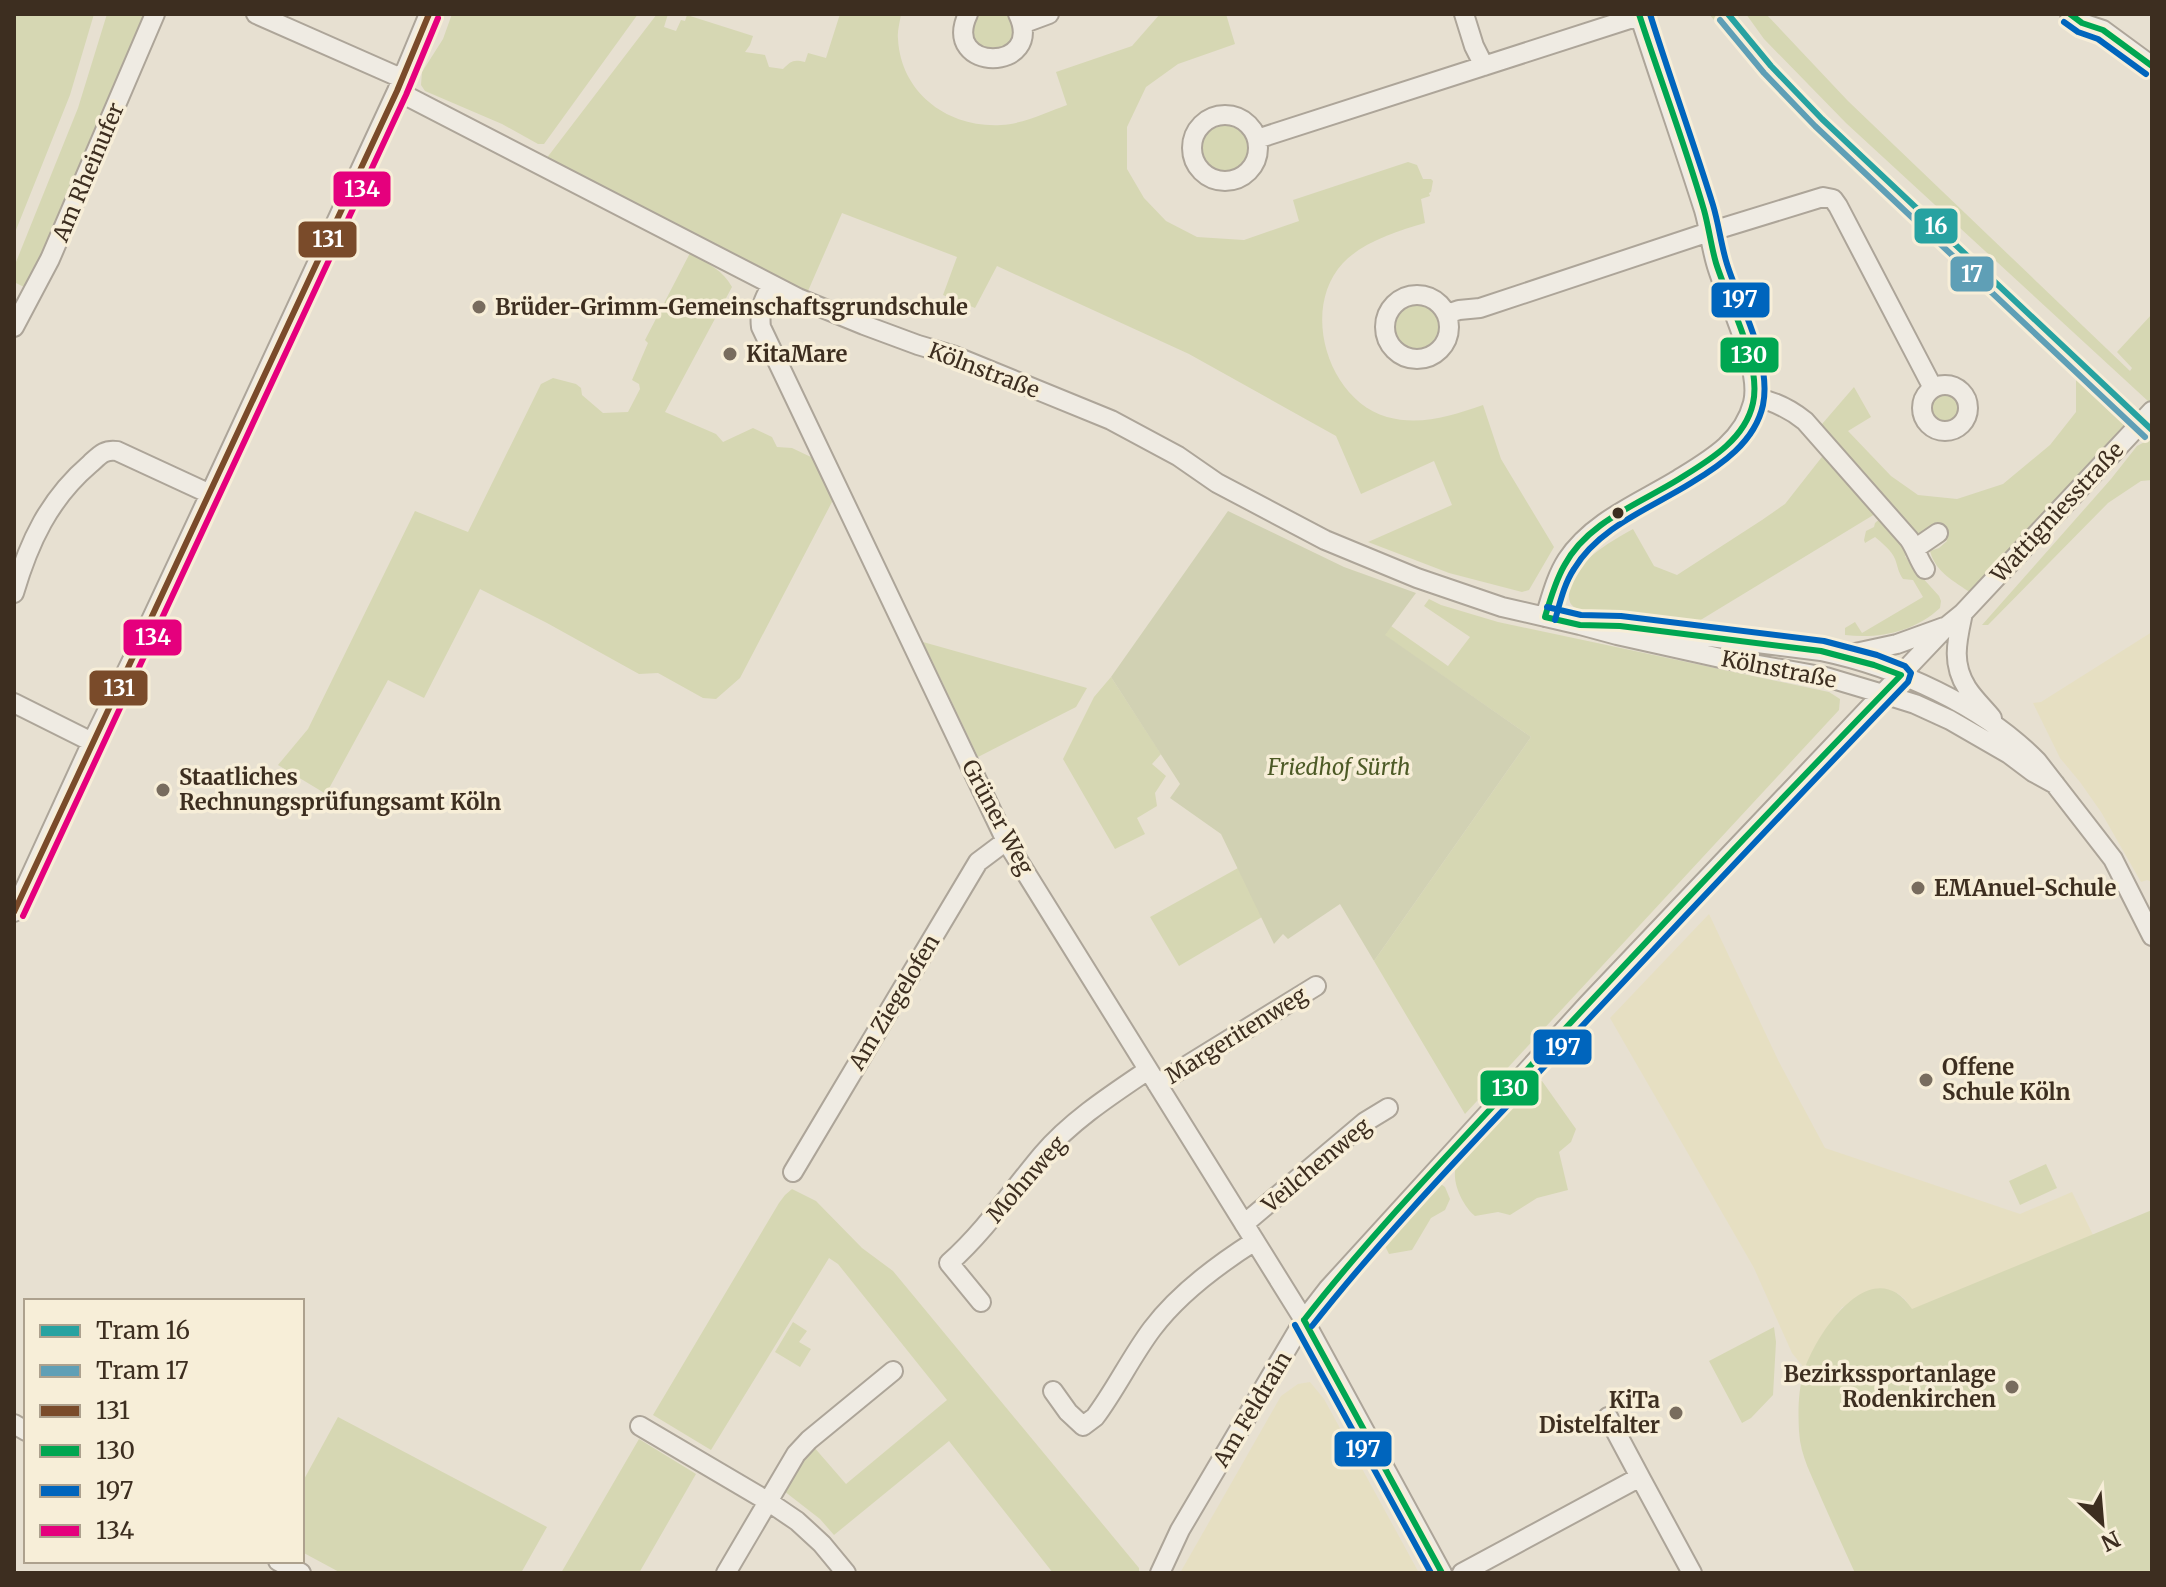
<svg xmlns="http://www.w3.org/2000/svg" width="2166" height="1587" font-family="Merriweather,serif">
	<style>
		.farmland { fill: #e6dfc2 }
		.green { fill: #d6d7b3 }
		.cemetery { fill: #d1d1b3 }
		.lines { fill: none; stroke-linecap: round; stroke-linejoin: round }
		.minor-casing { stroke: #ada599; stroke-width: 22 }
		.minor { stroke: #efebe3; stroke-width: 18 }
		.bus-1-casing { stroke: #f7eed8; stroke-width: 12 }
		.bus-2-casing { stroke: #f7eed8; stroke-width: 12 }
		.bus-3-casing { stroke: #f7eed8; stroke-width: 12 }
		.bus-4-casing { stroke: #f7eed8; stroke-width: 12 }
		.bus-1 { stroke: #7a4b2a; stroke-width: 6 }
		.bus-2 { stroke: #00a651; stroke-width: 6 }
		.bus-3 { stroke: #0065bd; stroke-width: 6 }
		.bus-4 { stroke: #e5007d; stroke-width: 6 }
		.tram-1-casing { stroke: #f7eed8; stroke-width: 12 }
		.tram-2-casing { stroke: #f7eed8; stroke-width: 12 }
		.tram-1 { stroke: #27a2a1; stroke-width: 6 }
		.tram-2 { stroke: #5f9fb6; stroke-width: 6 }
		.poi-dot { fill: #786c5e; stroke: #f7eed8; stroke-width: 3 }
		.bus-dot { fill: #3d2e20; stroke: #f7eed8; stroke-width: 3 }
		.labels { text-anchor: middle; stroke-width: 7; stroke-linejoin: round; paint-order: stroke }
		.street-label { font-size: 22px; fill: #3d2e20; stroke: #f7eed8 }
		.poi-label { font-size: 22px; font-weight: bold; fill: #3d2e20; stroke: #f7eed8; text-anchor: start }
		.park-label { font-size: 22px; font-style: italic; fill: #4d5a26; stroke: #f7eed8 }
		.line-badge { stroke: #f7eed8; stroke-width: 3 }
		.badge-label { font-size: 22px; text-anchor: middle; font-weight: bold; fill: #fff }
	</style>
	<rect width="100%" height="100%" fill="#e7e0d1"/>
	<!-- farmland -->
	<path class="farmland" d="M2152,632V882L2147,880L2141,882L2101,812L2080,782L2060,758L2033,703L2041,702Z
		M1709,914L1779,1062L1825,1148L2020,1214L2072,1192L2093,1235L1911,1310L1905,1299L1897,1293L1842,1307L1820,1338L1805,1369L1792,1353L1754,1268L1610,1018Z
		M1310,1382L1324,1399L1419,1573H1180L1281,1396L1298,1384Z"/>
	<!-- green -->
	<path class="green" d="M14,14H94L70,95L14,235Z
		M107,14H148L69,200L26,288L14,282V267L78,108Z
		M452,14H638L544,144H538L502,124L425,91L421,85L422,72L443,39Z
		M657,14H668L664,27L676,31L681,20L685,21L687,15L753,36L750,45L745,52L765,55L769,67L783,69C791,61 793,59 805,62L808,53L826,58L840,14H901C900,22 897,31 898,39C901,94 949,128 1001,125C1023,124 1047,112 1067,105L1056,72L1132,46L1160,14H1226L1235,44L1178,64L1146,87L1127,127V169L1144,198L1166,221L1197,237L1244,240L1299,221L1293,200L1408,162L1417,165L1423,179H1431L1433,181L1431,192L1429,193L1430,196L1421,199L1425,223C1397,231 1363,242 1343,263C1300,309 1328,400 1387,417C1420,426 1451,416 1483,405L1501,459L1554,547L1529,590L1522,592L1449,573L1368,542L1452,505L1434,461L1361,494L1336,436L1189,354L997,266L975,308L943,295L957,257L842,213L808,291L781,281L546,159Z
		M978,14H1007C1032,47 976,66 972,32C972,24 973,20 978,14Z
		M1709,14H1718L1795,103L2051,346L2132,419L1971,593C1954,581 1936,573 1930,551L1939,548L1947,541L1944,537L1914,535L1875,514L1694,624L1578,609C1571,606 1569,603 1569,595C1569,564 1610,542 1633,529L1654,566L1677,575L1762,520L1785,504L1825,453L1816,431L1854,387L1871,417L1848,431L1891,476L1918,495L1957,499L2003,484L2050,445L2076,412V377L1816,135L1783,101Z
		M1746,14H1766L1848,101L2130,371L2132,368L2117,352L2152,314V395L2149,402L1846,123L1764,39Z
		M1197 147a28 28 0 1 1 56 0a28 28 0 1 1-56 0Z
		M690,253C707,263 723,270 732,287L665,412L716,434L723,442L753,428L772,437L777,447L792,448L813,458L833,500L740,678L716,699L703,698L658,673L639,674L547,623L480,589L424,698L388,680L326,794L278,765L308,729L415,511L468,532L541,384L553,378L576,384L581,388L582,395L603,413L628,412L640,389L639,384L632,380L648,343L645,340Z
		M1391 328a26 26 0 1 1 52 0a26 26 0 1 1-52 0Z
		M1928 409a18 18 0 1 1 36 0a18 18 0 1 1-36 0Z
		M2152,438V480L2141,481L2108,503L1988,625H1982L2111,479L2137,446Z
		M1883,516L1909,554L1905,556L1912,566L1939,596L1941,601L1940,608C1914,632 1879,639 1845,635V628L1855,622L1862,633L1923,597L1913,580L1903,579C1898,572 1898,567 1895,559C1892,551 1882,543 1875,537L1865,543L1864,540L1866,531L1874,527L1875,523Z
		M1429,599L1441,605L1498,622L1829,692L1840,699L1839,710L1465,1114L1374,961L1531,737L1384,635L1391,626L1448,666L1470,637L1424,606Z
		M923,642L1087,688L1076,707L978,757Z
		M1111,677L1161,754L1152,764L1166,776L1155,793L1157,806L1137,818L1145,834L1115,849L1063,759L1094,697Z
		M1238,868L1262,917L1179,966L1150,917Z
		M1530,1081H1542L1576,1129L1571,1142L1559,1152L1568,1190L1537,1198L1510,1215L1498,1212L1475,1216C1463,1206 1451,1182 1456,1166C1464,1143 1511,1101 1530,1081Z
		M2046,1164L2057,1188L2020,1205L2009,1181Z
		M1438,1182L1445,1187L1450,1199L1445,1210L1431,1218L1412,1250L1389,1254L1381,1238L1432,1184Z
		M792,1189L816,1201L862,1248L893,1271L1139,1568V1573H1053L949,1441L834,1535L820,1519L784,1491L799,1463L813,1446L846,1484L947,1400L838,1264L829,1258L711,1450L653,1415L779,1203L785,1195Z
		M2152,1210V1573H1855C1844,1549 1833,1525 1822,1500C1813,1478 1800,1456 1799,1431C1798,1411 1798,1391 1804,1371C1817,1331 1873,1250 1912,1309Z
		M793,1322L807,1331L799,1342L811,1349L800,1367L775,1352Z
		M1774,1327L1776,1342L1773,1395L1751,1418L1742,1423L1709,1361Z
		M338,1417L547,1527L521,1573H341L302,1552V1483Z
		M639,1439L696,1474L639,1573H561Z"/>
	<!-- cemetery -->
	<path class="cemetery" d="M1228,511L1344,567L1416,593L1385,635L1531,737L1374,961L1340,904L1288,939L1283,934L1274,944L1221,834L1170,798L1180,784L1111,677Z"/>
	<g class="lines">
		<!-- minor casing -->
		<g class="minor-casing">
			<path id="minor" d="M256,14L401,78
				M968,14C940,73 1046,73 1018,14
				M1464,14L1474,46L1484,66
				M2070,14L2082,23L2103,30L2152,66
				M1022,24L1049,14
				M397,91L798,298L864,325L918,345L952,355L1111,420L1178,456L1217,483L1325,540L1417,578L1502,607L1580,625L1617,635L1725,659L1826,677L1883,694L1915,704L1950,720L2009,754L2033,772L2055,784
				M1192 148a33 33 0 1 1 66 0a33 33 0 1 1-66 0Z
				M1257,139L1639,16
				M772,285C763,300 759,310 761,327L1006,841L1304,1320L1442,1573
				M1385 327a32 32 0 1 1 64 0a32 32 0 1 1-64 0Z
				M1447,314L1459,310L1480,308L1709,232L1823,197L1833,199L1838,206L1933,388
				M14,327L50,259L155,14
				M1922 408a23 23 0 1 1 46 0a23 23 0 1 1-46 0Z
				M1754,397C1774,401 1789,408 1805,421L1909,539C1916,549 1918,559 1925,569
				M1916,548L1938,533
				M14,593C29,542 49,499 90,464C99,456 104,449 117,451L210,494
				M1963,613C1957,641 1951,663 1967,688C1974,699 1984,708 1992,718
				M1545,617C1551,598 1556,577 1567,560C1591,523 1637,504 1674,482C1706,462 1743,443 1753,403C1762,368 1726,299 1716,263C1711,246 1709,227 1704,210C1683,144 1660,79 1639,14
				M1631,627L1821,651C1897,667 1982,705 2037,761L2113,859L2152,936
				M1846,655L1897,644L1944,627
				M14,703L92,742
				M14,912L92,742L138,648L210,494L397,91L429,14
				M1157,1084L1316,986
				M793,1172L978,862L1006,841
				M1244,1224L1365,1122L1388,1108
				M981,1302L949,1263C985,1231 1011,1192 1042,1155C1071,1121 1111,1095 1148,1070
				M1053,1391L1068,1412L1083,1426L1095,1417C1116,1389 1131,1357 1152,1329C1179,1293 1217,1265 1255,1241
				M14,1424L26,1431
				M640,1426L769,1502L797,1521L822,1544L846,1573
				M1640,1477L1692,1573
				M278,1561L301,1573
				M726,1573L796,1454L809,1440L893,1371
				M1160,1573L1180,1530L1304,1320L1328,1289L1588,1004L1947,626L1963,613L2152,411
				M1462,1573L1640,1477L1608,1417"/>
		</g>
		<!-- minor -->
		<use href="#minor" class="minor"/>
		<!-- bus-1 casing -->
		<g class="bus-1-casing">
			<path id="bus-1" d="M14,912L397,91L429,14"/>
		</g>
		<!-- bus-2 casing -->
		<g class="bus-2-casing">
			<path id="bus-2" d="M2070,14L2082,23L2103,30L2152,66
				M1545,617C1550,600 1555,582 1564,566C1587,522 1639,504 1679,479C1708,461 1745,440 1753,403C1762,363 1728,302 1716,263C1711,246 1709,228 1704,210C1685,144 1660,79 1639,14
				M1304,1320C1375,1229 1456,1147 1534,1062C1655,932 1777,803 1901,675L1874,665L1821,651L1620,626L1580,625L1545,617
				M1304,1320L1442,1573"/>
		</g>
		<!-- bus-3 casing -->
		<g class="bus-3-casing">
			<path id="bus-3" d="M2064,22L2078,32L2098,39L2146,74
				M1555,620C1560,603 1564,584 1574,569C1599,527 1651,508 1691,483C1721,465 1755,442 1763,405C1772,361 1740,306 1727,264C1721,245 1719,225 1713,205C1693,141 1670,78 1650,14
				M1295,1325L1431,1573
				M1312,1326C1383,1236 1463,1153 1542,1069C1663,939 1785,810 1908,682L1911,673L1905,666L1877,655L1824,641L1621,616L1581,615L1547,607"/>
		</g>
		<!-- bus-4 casing -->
		<g class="bus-4-casing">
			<path id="bus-4" d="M23,916L406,95L438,18"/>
		</g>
		<!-- bus-1 -->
		<use href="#bus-1" class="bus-1"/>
		<!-- bus-2 -->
		<use href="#bus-2" class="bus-2"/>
		<!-- bus-3 -->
		<use href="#bus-3" class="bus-3"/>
		<!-- bus-4 -->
		<use href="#bus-4" class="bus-4"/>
		<!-- tram-1 casing -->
		<g class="tram-1-casing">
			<path id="tram-1" d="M1728,14L1771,66L1822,119L2152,430"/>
		</g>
		<!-- tram-2 casing -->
		<g class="tram-2-casing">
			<path id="tram-2" d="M1720,20L1764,73L1815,126L2145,437"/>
		</g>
		<!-- tram-1 -->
		<use href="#tram-1" class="tram-1"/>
		<!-- tram-2 -->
		<use href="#tram-2" class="tram-2"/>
	</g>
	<!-- markers -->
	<g class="poi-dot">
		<circle cx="479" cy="307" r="8"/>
		<circle cx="730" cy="354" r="8"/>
		<circle cx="163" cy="790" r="8"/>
		<circle cx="1918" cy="888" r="8"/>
		<circle cx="1926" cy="1080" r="8"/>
		<circle cx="2012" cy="1387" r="8"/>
		<circle cx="1676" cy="1413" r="8"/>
	</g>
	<circle class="bus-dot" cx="1618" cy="513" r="7"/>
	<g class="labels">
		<!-- street labels -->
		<g class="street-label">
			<text transform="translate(88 172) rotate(-67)" y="8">Am Rheinufer</text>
			<text transform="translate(984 370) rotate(21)" y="8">Kölnstraße</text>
			<text transform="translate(2057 512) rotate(-47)" y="8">Wattigniesstraße</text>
			<text transform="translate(1779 669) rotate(11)" y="8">Kölnstraße</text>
			<text transform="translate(998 817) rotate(62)" y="8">Grüner Weg</text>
			<text transform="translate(894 1002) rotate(-59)" y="8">Am Ziegelofen</text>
			<text transform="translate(1236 1035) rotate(-32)" y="8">Margeritenweg</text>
			<text transform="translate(1316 1165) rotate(-40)" y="8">Veilchenweg</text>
			<text transform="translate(1026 1179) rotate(-49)" y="8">Mohnweg</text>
			<text transform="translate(1252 1409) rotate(-59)" y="8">Am Feldrain</text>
		</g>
		<!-- poi labels -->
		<g class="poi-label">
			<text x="495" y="315">Brüder-Grimm-Gemeinschaftsgrundschule</text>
			<text x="746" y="362">KitaMare</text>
			<text x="179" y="785">Staatliches<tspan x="179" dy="25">Rechnungsprüfungsamt Köln</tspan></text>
			<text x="1934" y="896">EMAnuel-Schule</text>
			<text x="1942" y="1075">Offene<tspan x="1942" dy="25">Schule Köln</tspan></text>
			<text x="1996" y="1382" text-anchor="end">Bezirkssportanlage<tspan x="1996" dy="25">Rodenkirchen</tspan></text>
			<text x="1660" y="1408" text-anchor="end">KiTa<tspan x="1660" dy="25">Distelfalter</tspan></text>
		</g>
		<!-- park labels -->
		<g class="park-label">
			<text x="1339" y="775">Friedhof Sürth</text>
		</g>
	</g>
	<g class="line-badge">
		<rect x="332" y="170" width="60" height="38" rx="8" fill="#e5007d"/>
		<rect x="1913" y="207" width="46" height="38" rx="8" fill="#27a2a1"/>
		<rect x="297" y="220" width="61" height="39" rx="8" fill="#7a4b2a"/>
		<rect x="1949" y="255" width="46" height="38" rx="8" fill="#5f9fb6"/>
		<rect x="1710" y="281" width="61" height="38" rx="8" fill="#0065bd"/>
		<rect x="1719" y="336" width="61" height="38" rx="8" fill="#00a651"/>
		<rect x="122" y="618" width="61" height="39" rx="8" fill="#e5007d"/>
		<rect x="88" y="669" width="61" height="38" rx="8" fill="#7a4b2a"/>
		<rect x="1532" y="1028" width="61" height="38" rx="8" fill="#0065bd"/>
		<rect x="1479" y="1069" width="61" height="38" rx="8" fill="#00a651"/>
		<rect x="1333" y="1430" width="60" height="38" rx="8" fill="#0065bd"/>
	</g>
	<g class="badge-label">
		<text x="362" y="197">134</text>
		<text x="1936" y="234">16</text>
		<text x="328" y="247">131</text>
		<text x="1972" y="282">17</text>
		<text x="1740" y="307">197</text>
		<text x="1749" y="363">130</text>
		<text x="153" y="645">134</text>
		<text x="119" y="696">131</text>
		<text x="1563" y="1055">197</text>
		<text x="1510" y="1096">130</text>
		<text x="1363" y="1457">197</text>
	</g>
	<!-- border -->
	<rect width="2166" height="1587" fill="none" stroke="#3d2e20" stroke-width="32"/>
	<!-- legend -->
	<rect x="24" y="1299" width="280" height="264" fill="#f7eed8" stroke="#ada18e" stroke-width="2"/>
	<rect x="40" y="1325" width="40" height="12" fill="#27a2a1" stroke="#ada18e" stroke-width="2"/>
	<text x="96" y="1339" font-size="24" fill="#3d2e20">Tram 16</text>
	<rect x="40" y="1365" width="40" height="12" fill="#5f9fb6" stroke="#ada18e" stroke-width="2"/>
	<text x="96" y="1379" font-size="24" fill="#3d2e20">Tram 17</text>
	<rect x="40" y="1405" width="40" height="12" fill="#7a4b2a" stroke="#ada18e" stroke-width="2"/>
	<text x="96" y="1419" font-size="24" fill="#3d2e20">131</text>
	<rect x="40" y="1445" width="40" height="12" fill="#00a651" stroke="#ada18e" stroke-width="2"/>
	<text x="96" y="1459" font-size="24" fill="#3d2e20">130</text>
	<rect x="40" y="1485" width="40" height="12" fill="#0065bd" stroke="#ada18e" stroke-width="2"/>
	<text x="96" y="1499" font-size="24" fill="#3d2e20">197</text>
	<rect x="40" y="1525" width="40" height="12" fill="#e5007d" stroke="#ada18e" stroke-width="2"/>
	<text x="96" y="1539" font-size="24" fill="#3d2e20">134</text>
	<!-- north arrow -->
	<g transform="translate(2102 1523) rotate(154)" stroke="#f7eed8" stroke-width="6" paint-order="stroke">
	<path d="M0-6L14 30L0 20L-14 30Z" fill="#3d2e20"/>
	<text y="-12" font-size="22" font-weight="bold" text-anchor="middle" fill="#3d2e20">N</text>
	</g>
</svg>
